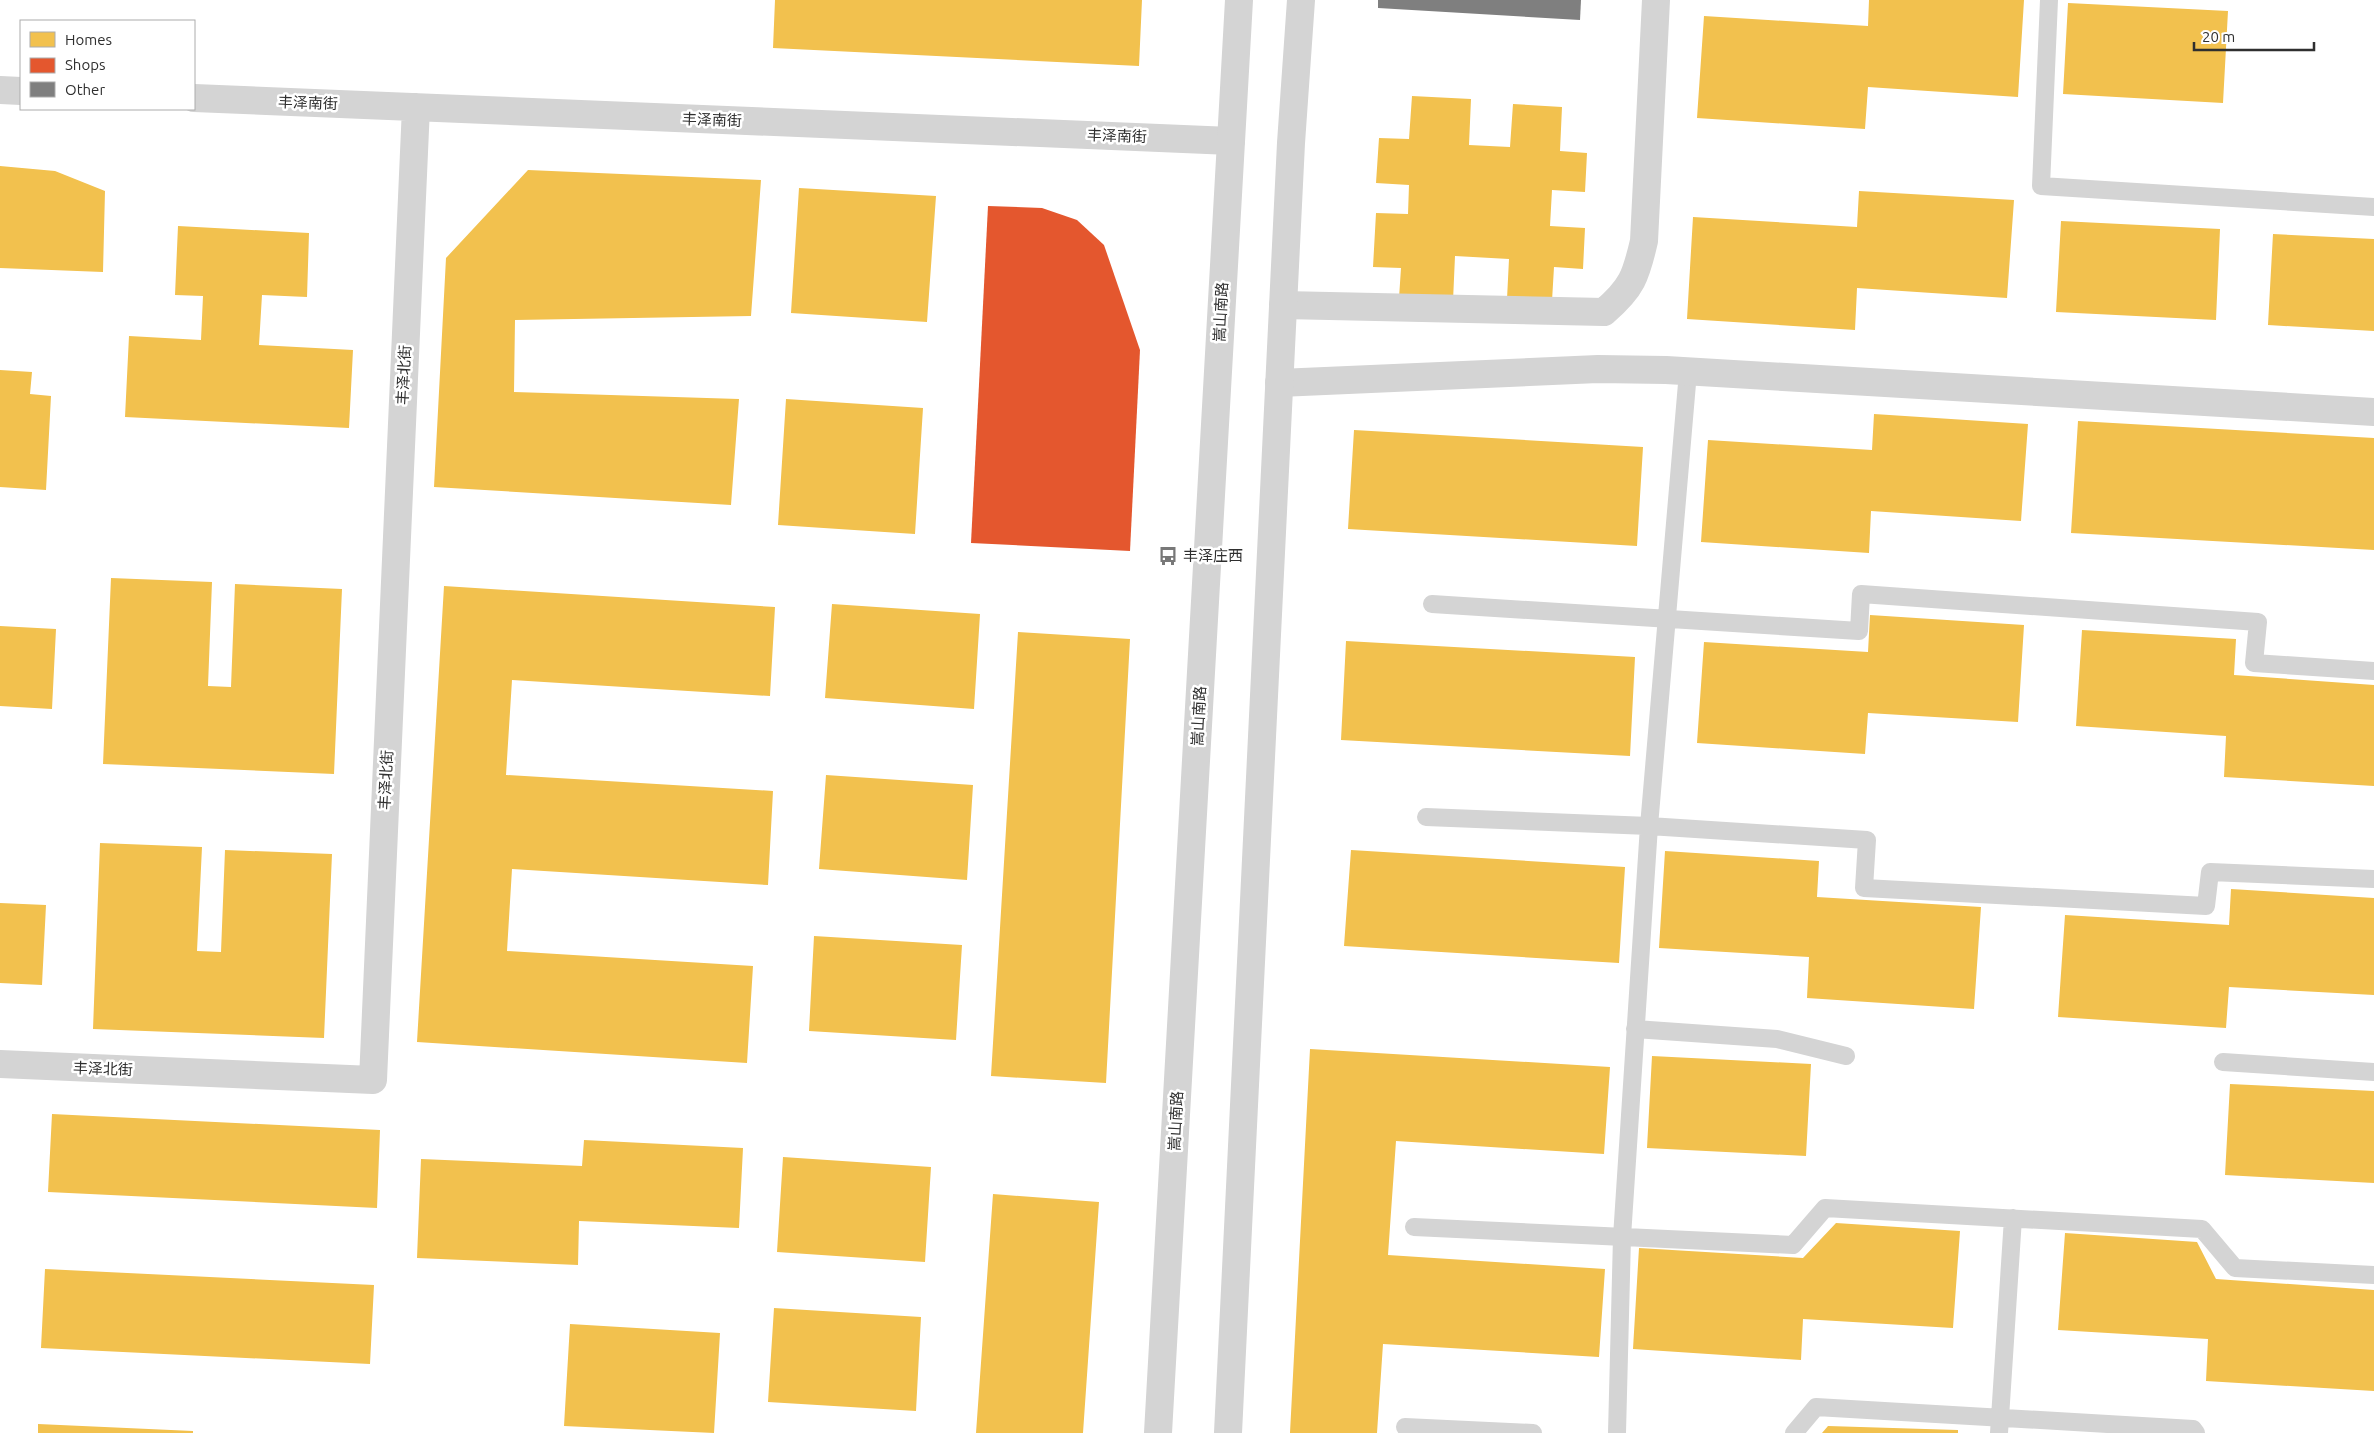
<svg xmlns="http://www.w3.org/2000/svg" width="2374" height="1433" font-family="Ubuntu,'Noto Sans SC',sans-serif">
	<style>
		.homes { fill: #f2c14e }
		.shops { fill: #e4572e }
		.building { fill: #7f7f7f }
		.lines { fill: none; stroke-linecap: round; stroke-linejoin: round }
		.service { stroke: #d4d4d4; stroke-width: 18 }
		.minor { stroke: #d4d4d4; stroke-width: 28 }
		.tertiary { stroke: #d4d4d4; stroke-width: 28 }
		.labels { text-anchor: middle; stroke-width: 5; stroke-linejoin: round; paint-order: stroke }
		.street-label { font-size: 15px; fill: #2f2f2f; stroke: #fff }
		.poi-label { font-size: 15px; fill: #2f2f2f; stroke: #fff; text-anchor: start }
	</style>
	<rect width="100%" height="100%" fill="#fff"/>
	<!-- homes -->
	<path class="homes" d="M775,0H1142L1139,66L773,48Z
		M1869,0H2024L2018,97L1868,87L1865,129L1697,118L1704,16L1868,26Z
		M2068,3L2228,11L2223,103L2063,94Z
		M1412,96L1471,99L1469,145L1510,147L1513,104L1562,107L1560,151L1587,153L1585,192L1552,190L1550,226L1585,228L1583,269L1554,267L1552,301L1507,299L1509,259L1455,256L1453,301L1399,298L1401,268L1373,267L1376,213L1408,214L1409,185L1376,183L1379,138L1409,139Z
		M0,166L55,171L105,191L103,272L0,268Z
		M528,170L761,180L751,316L515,320L514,392L739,399L731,505L434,487L446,258Z
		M799,188L936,196L927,322L791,313Z
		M1859,191L2014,200L2007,298L1857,288L1855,330L1687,319L1693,217L1857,227Z
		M2061,221L2220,229L2216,320L2056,312Z
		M178,226L309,233L307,297L262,295L259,345L353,350L349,428L125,417L129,336L201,340L203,296L175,295Z
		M2273,234L2374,239V331L2268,325Z
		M0,370L32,372L30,394L51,396L46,490L0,487Z
		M786,399L923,408L915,534L778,525Z
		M1874,414L2028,424L2021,521L1871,511L1869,553L1701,542L1708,440L1872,450Z
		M2078,421L2374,438V550L2071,533Z
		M1354,430L1643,447L1637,546L1348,529Z
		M111,578L212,582L208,686L231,687L235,584L342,589L334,774L103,764Z
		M444,586L775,607L770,696L512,680L506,775L773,791L768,885L512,869L507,951L753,966L747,1063L417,1042Z
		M832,604L980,614L974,709L825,698Z
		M1870,615L2024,625L2018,722L1868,713L1865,754L1697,743L1704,642L1868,652Z
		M0,626L56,629L52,709L0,706Z
		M2082,630L2236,639L2234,675L2374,685V786L2224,777L2226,736L2076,726Z
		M1018,632L1130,639L1106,1083L991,1076Z
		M1346,641L1635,657L1630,756L1341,740Z
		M826,775L973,785L967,880L819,869Z
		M100,843L202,847L197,951L221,952L225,850L332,854L324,1038L93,1029Z
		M1351,850L1625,867L1619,963L1344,946Z
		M1665,851L1819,861L1817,897L1981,907L1974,1009L1807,998L1809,957L1659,948Z
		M2231,889L2374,898V995L2229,987L2226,1028L2058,1017L2065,915L2229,925Z
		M0,903L46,905L42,985L0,983Z
		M814,936L962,945L956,1040L809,1031Z
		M1310,1049L1610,1067L1604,1154L1396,1141L1388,1255L1605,1269L1599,1357L1383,1344L1377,1433H1290Z
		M1652,1056L1811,1064L1806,1156L1647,1148Z
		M2230,1084L2374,1091V1183L2225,1175Z
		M52,1114L380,1130L377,1208L48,1192Z
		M584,1140L743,1148L739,1228L579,1221L578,1265L417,1258L421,1159L582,1166Z
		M783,1157L931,1167L925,1262L777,1252Z
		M993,1194L1099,1202L1083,1433H976Z
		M1836,1223L1960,1231L1953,1328L1803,1319L1801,1360L1633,1349L1639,1248L1803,1258Z
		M2065,1233L2197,1242L2216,1279L2374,1290V1391L2206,1381L2208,1339L2058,1330Z
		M45,1269L374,1285L370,1364L41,1348Z
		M774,1308L921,1317L916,1411L768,1402Z
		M570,1324L720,1333L714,1433L564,1426Z
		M38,1424L193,1431V1433H38Z
		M1828,1426L1958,1430V1433H1822Z"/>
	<!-- shops -->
	<path class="shops" d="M988,206L1042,208L1077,220L1104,245L1140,350L1130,551L971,543Z"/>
	<!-- building -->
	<path class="building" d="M1378,0H1581L1580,20L1378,8Z"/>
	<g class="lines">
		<!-- service -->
		<path class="service" d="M2049,0L2041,186L2374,207
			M1432,604L1859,631L1861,594L2258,622L2254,663L2374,671
			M1426,817L1649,826L1867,840L1864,888L2206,906L2210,872L2374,879
			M1635,1029L1777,1039L1846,1056
			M2223,1062L2374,1072
			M1414,1227L1793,1245L1825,1208L2202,1229L2235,1268L2374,1275
			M1405,1427L1533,1433
			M1617,1433L1622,1237L1649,826L1688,372
			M1794,1433L1816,1407L2193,1429L2196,1433
			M1999,1433L2013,1218"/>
		<!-- minor -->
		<path class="minor" d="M0,90L21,91
			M194,98L1231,141
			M1283,305L1604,312C1632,288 1636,276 1644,241L1656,0
			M1279,383L1598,369L1666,370L2374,412
			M0,1064L373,1080L416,107"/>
		<!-- tertiary -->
		<path class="tertiary" d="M1158,1433L1239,0
			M1228,1433L1291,143L1301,0"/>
	</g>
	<!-- icons -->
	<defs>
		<g id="bus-bare" transform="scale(1.5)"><path d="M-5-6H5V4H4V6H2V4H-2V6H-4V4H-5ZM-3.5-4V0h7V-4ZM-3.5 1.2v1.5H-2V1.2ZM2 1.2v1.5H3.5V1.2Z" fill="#787878" stroke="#fff" stroke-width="2.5" paint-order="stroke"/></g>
	</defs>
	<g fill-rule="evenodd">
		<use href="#bus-bare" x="1168" y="556"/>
	</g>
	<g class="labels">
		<!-- street labels -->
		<g class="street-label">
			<text transform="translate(308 103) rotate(2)" y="5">丰泽南街</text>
			<text transform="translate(712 120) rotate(2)" y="5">丰泽南街</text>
			<text transform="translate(1117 136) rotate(2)" y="5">丰泽南街</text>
			<text transform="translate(1221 312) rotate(-87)" y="5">嵩山南路</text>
			<text transform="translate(404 375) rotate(-87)" y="5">丰泽北街</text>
			<text transform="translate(1199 716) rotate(-87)" y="5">嵩山南路</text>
			<text transform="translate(386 780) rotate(-87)" y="5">丰泽北街</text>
			<text transform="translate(103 1069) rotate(2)" y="5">丰泽北街</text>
			<text transform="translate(1176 1121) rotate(-87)" y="5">嵩山南路</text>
		</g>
		<!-- poi labels -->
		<g class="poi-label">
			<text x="1183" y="561">丰泽庄西</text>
		</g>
	</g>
	<!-- legend -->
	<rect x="20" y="20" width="175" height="90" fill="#ffffff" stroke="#acacac"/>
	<rect x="30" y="32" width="25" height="15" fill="#f2c14e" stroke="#acacac"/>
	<text x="65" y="45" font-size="15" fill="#2f2f2f">Homes</text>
	<rect x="30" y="58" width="25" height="15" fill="#e4572e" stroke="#acacac"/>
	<text x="65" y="70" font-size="15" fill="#2f2f2f">Shops</text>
	<rect x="30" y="82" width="25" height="15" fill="#7f7f7f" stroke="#acacac"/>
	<text x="65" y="95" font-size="15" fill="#2f2f2f">Other</text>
	<!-- scale -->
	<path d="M2194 42v8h120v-8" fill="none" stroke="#2f2f2f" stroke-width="2.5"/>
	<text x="2202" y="42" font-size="15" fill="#2f2f2f" stroke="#ffffff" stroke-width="4" paint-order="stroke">20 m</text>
</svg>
